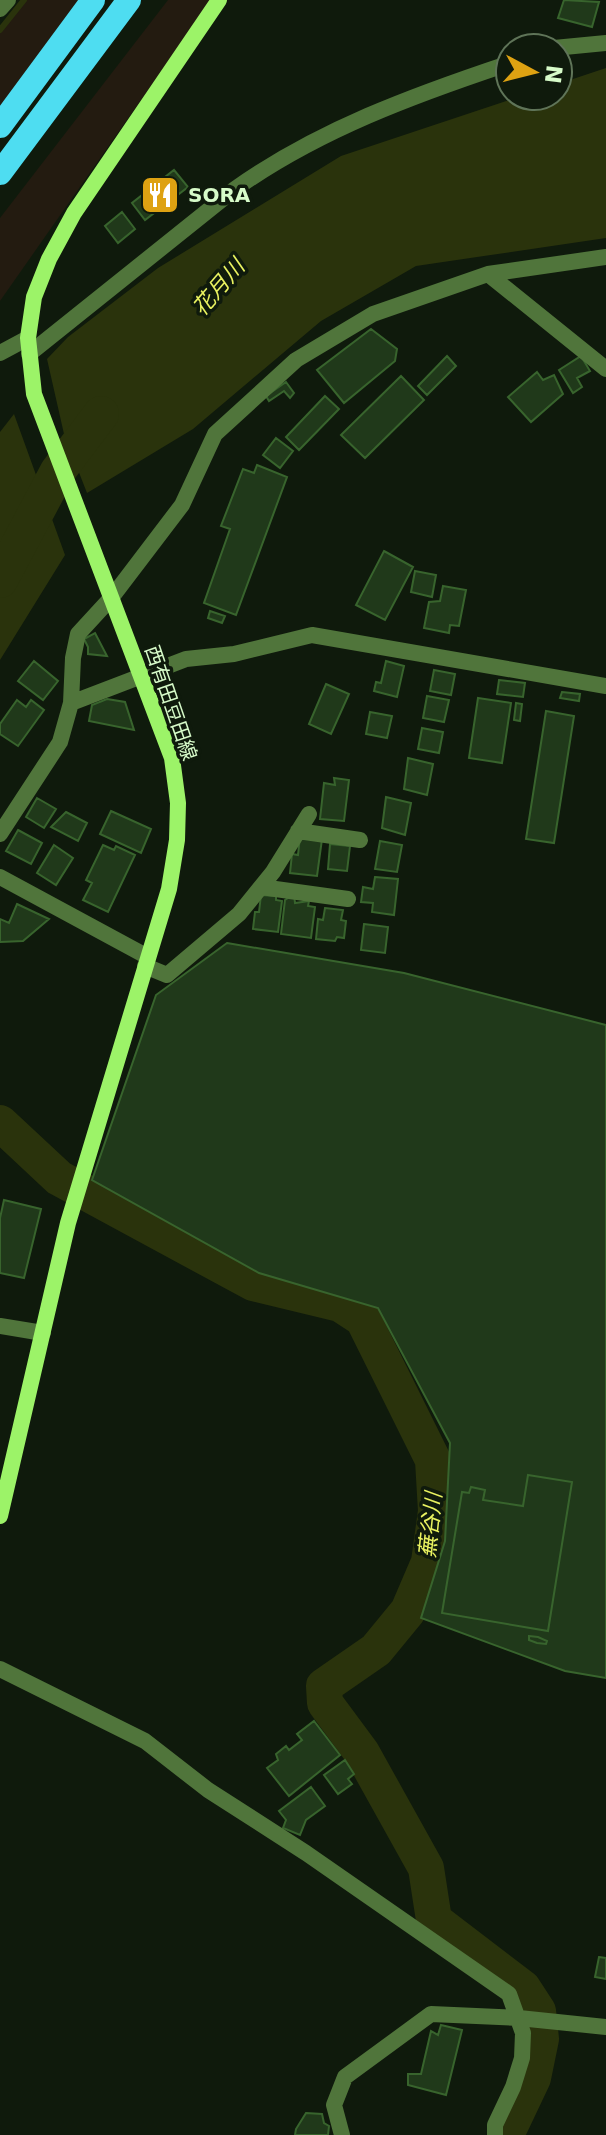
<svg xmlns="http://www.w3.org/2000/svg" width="606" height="2135" font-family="'DejaVu Sans','Noto Sans JP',sans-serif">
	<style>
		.green { fill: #231b10 }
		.water { fill: #2a330c }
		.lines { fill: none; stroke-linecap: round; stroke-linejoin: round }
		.stream { stroke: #2a330c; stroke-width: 6 }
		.river { stroke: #2a330c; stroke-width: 36 }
		.building { fill: #20391a; stroke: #38642d; stroke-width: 2 }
		.minor { stroke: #50753b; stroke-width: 16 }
		.secondary { stroke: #9cf368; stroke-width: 16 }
		.motorway { stroke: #4eddf1; stroke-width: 24 }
		.labels { text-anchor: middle; stroke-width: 7; stroke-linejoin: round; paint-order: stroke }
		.poi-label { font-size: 20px; font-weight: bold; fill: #d7fbc9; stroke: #0f1a0c; text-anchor: start }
		.street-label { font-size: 20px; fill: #d7fbc9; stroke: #0f1a0c }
		.water-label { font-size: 22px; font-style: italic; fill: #e9f260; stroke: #0f1a0c }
	</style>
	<rect width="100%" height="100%" fill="#0f1a0c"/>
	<!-- green -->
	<path class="green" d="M26,0H89L0,117V29Z
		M168,0H211L0,301V218Z"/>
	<!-- water -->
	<path class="water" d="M606,68V238L416,266L321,321L193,429L87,493L64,434L47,359L68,337L158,268L341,156L521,96H558V84Z
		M14,414L65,555L0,660V432Z"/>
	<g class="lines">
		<!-- stream -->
		<path class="stream" d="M0,30L24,0"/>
		<!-- river -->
		<path class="river" d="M0,580L58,471L101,414
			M0,1123L59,1178L253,1283L340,1304L363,1319L433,1460L436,1511L429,1562L408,1611L376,1650L324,1686L325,1703L362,1753L426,1868L434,1920L523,1988L538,2011L541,2039L533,2078L506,2135"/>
	</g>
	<!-- building -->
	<path class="building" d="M564,0L599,2L592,27L558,18Z
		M174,170L188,187L145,220L132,203Z
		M122,212L135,229L118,243L105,226Z
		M371,329L397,349L395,361L344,403L317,370Z
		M447,356L456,366L427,395L418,386Z
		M581,356L590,371L577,378L582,387L573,393L559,370Z
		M537,372L543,380L554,375L563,394L531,422L508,397Z
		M401,376L424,400L365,458L341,435Z
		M286,382L294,393L290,398L284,391L269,401L266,396Z
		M325,396L339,409L299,450L286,437Z
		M276,438L293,451L280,468L263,455Z
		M257,465L287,477L236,615L204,603L230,529L221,526L243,469L254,473Z
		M384,551L413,567L385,620L356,605Z
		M415,571L436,575L432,597L411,592Z
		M443,586L466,590L459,626L450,625L449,633L424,628L429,602L440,601Z
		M210,611L225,616L222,623L208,618Z
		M95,633L107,656L88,654V647L84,639Z
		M34,661L58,681L43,700L18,681Z
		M386,661L404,666L397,697L374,691L376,682L381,683Z
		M434,670L455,674L451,695L430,691Z
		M499,680L525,683L523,697L497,694Z
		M326,684L349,694L331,734L309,724Z
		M562,692L580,694L579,701L560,698Z
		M427,696L449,700L444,722L423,718Z
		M478,698L511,703L502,763L469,758Z
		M107,699L125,702L134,730L89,721L92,705Z
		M17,700L26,707L31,700L44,710L18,746L0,734V724Z
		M516,703L522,704L520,721L514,720Z
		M546,711L574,716L554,843L526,839Z
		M370,712L392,716L387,738L366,734Z
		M422,728L443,732L439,753L418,749Z
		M408,758L433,764L427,795L404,789Z
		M334,778L349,780L344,821L320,819L324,783L335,785Z
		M386,797L411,803L405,835L382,828Z
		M37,798L56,809L44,828L26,817Z
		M111,811L151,829L141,853L100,834Z
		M66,812L87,823L78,841L51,827Z
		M18,830L42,843L31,864L6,851Z
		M300,836L322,839L317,876L290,873L292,854L298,855Z
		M380,841L402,845L397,872L375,869Z
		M330,844L350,846L347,871L328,869Z
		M54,845L73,858L56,885L37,873Z
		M103,845L114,850L116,846L135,855L108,912L83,900L92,883L86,880Z
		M375,877L398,879L394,915L372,912L373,903L361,902L363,887L373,889Z
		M294,894L295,903L309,901L308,906L315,907L311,938L281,934L285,900Z
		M261,895L276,896V900L282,901L278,932L253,929L255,912H259Z
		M17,904L49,919L23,941L0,942V919L9,923Z
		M325,908L343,910L341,920L346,921L344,938L337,937L335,941L316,939L318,919L323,920Z
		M364,924L388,927L385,953L361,950Z
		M227,943L404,973L606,1025V1678L565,1671L421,1618L445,1541L450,1443L378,1308L259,1273L92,1180L156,995Z
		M4,1200L41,1209L24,1278L0,1273V1218Z
		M528,1475L572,1482L548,1631L442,1613L462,1492L469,1493L471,1487L485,1490L483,1500L523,1506Z
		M529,1636L538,1637L547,1641L546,1644L537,1643L529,1640Z
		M314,1721L340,1755L289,1796L267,1768L278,1760L276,1754L286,1746L289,1750L302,1740L297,1734Z
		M345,1760L354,1774L348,1779L352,1784L338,1794L324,1775Z
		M311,1787L325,1806L306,1820L300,1835L283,1828L286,1820L279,1811Z
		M599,1957L606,1958V1979L595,1977Z
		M441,2025L462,2030L446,2095L408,2085V2074H421L431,2031L438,2035Z
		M306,2113L322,2114L324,2123L329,2126L328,2135H295L296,2129Z"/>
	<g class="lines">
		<!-- minor -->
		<path class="minor" d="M0,9L8,0
			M554,48L606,43
			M488,274L606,369
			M0,353L28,338
			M29,354L235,189C318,130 414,95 510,63
			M71,703L186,659L234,654L312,635L606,686
			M298,831L360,840
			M0,834L60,742L71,703L73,658L78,634L112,597L182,505L215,434L296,360L373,314L488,274L606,257
			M0,877L148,957
			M261,887L348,899
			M145,966L167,975L239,914L273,872L309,814
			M0,1326L43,1333
			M0,1669L145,1741L208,1790L306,1853L509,1994L523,2033L522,2058L513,2087L495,2125V2135
			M342,2135L334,2105L345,2077L431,2014L519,2018L606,2027"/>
		<!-- secondary -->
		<path class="secondary" d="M0,1516L68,1223L169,889L177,840L178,803L172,758L34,394L28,338L34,297L49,259L74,213L219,0"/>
		<!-- motorway -->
		<path class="motorway" d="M0,126L93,0
			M0,173L129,0"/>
	</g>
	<!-- icons -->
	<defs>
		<g id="restaurant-square" transform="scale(2)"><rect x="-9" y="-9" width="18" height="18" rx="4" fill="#dea212" stroke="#0f1a0c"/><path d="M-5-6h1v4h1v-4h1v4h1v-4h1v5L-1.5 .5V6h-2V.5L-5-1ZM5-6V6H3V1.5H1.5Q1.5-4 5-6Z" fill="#fff"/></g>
	</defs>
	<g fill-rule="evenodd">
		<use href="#restaurant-square" x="160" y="195"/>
	</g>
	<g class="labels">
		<!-- poi labels -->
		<g class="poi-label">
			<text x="188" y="202">SORA</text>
		</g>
		<!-- street labels -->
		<g class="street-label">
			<text transform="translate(171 703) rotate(71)" y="7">西有田豆田線</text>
		</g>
		<!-- water labels -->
		<g class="water-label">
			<text transform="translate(218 287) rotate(-49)" y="8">花月川</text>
			<text transform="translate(430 1525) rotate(-84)" y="8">蕪谷川</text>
		</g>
	</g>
	<!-- north arrow -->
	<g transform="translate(534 72) rotate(97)"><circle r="38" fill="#0f1a0c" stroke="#5f7458" stroke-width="2"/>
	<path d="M0-6L14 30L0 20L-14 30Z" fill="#dea212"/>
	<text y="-12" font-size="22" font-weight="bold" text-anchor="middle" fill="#d7fbc9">N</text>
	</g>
</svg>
